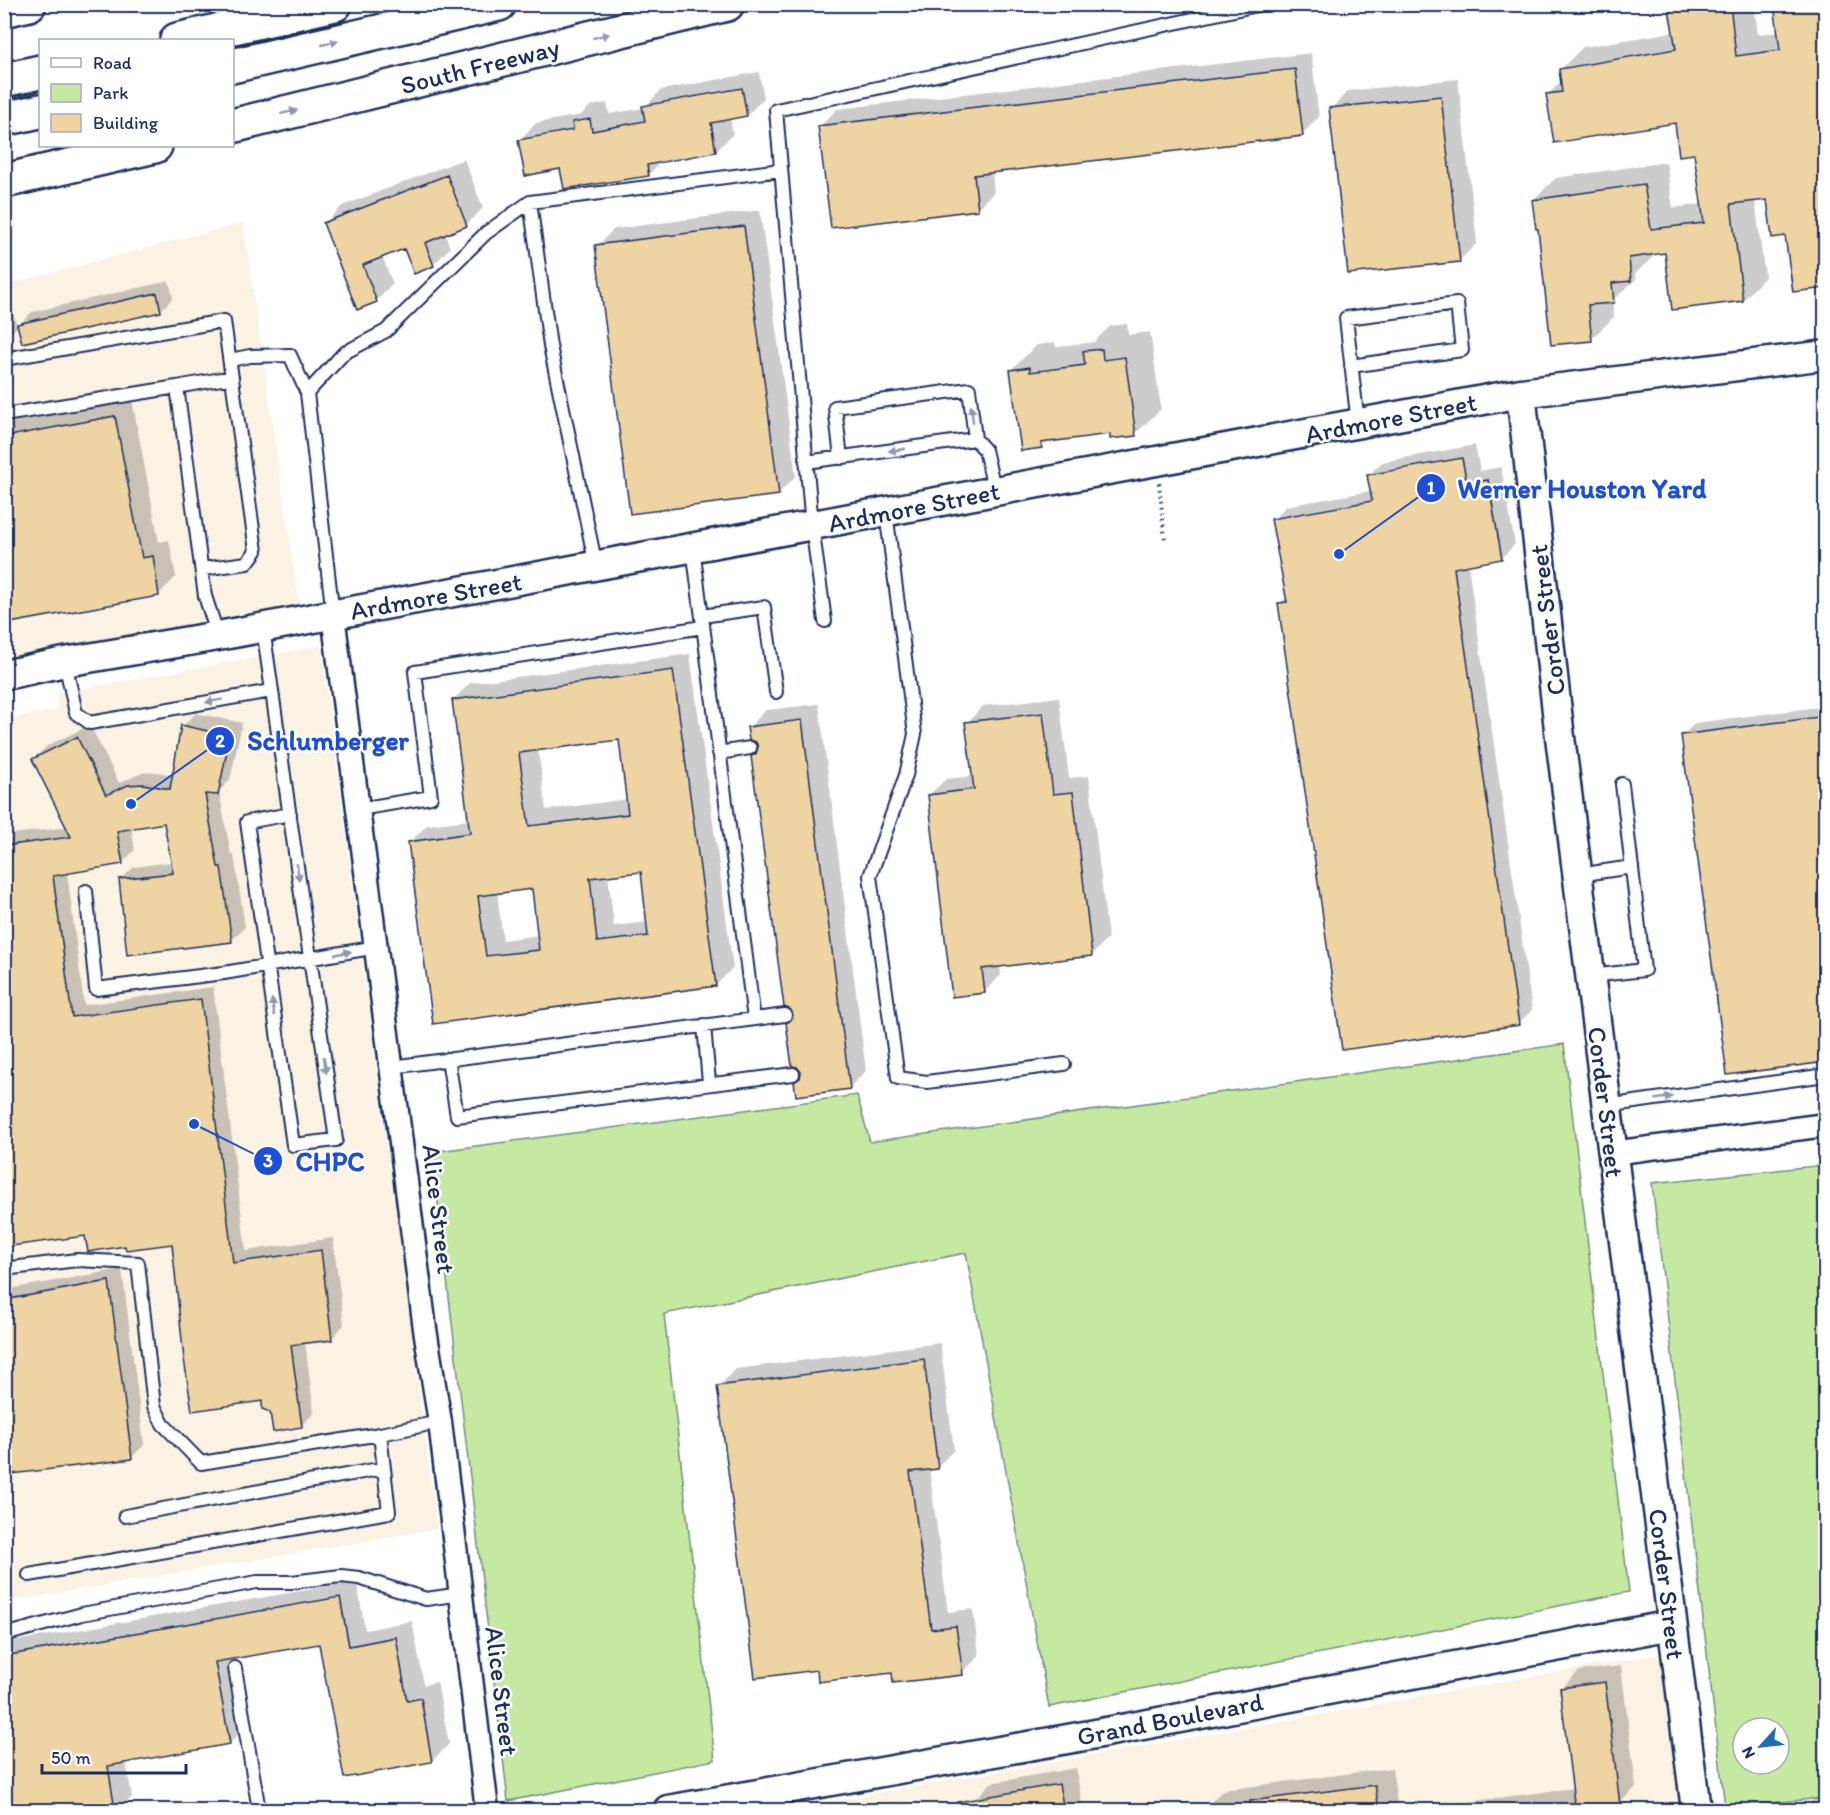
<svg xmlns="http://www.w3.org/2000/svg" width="1830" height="1815" font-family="Itim,sans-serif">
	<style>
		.built { fill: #faf2e3 }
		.green { fill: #c6e9a2; stroke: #708c80; stroke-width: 1.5; fill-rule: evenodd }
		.shadow { fill: #0003; fill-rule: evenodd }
		.building { fill: #edd4a2; stroke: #1b2f5e; stroke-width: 1.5; fill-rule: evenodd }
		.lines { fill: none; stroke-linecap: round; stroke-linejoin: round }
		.service-casing { stroke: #1b2f5e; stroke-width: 16 }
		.minor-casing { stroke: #1b2f5e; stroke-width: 27 }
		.tertiary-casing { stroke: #1b2f5e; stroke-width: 33 }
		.motorway-casing { stroke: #1b2f5e; stroke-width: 38 }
		.path { stroke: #1b2f5e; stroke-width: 4; stroke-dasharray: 1.5 4.5; stroke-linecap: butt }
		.service { stroke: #fff; stroke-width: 12 }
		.minor { stroke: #fff; stroke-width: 22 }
		.tertiary { stroke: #fff; stroke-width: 28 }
		.motorway { stroke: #fff; stroke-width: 33 }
		.oneway { fill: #8d97ae }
		.labels { text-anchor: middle; stroke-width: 5; stroke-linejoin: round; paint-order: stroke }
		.street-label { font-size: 26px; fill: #1b2f5e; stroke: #fff }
		.leader { fill: none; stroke: #1d4ed8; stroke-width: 2 }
		.callout-dot { fill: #1d4ed8; stroke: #fff; stroke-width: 2 }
		.mark-label { font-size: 18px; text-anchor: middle; font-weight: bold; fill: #fff }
		.callout-label { font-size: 27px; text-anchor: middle; font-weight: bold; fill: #1d4ed8; stroke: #fff; stroke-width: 5; stroke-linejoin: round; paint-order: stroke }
	</style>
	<rect width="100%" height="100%" fill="#fff"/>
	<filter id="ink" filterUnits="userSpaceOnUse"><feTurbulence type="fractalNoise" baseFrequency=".0167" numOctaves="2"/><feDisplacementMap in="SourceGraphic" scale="12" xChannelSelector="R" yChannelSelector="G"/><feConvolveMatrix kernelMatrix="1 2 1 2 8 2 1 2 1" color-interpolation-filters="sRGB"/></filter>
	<g filter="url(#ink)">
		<!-- built -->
		<path class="built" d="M243,223L299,604L5,658V285Z
			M321,646L437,1529L5,1602V719L58,710L56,693Z
			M1660,1654L1681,1810H782Z"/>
		<!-- green -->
		<path class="green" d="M1564,1044L1629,1592L1049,1707L966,1253L664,1314L715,1760L508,1801L432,1152L857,1095L870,1142Z
			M1825,1165V1798L1725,1807L1652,1183ZM1743,1728H1779V1764H1743Z"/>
		<!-- shadow -->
		<path class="shadow" d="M1670,4H1754L1758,34L1779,32L1826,4L1786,234L1768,198L1755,200L1765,277L1743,300L1667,252L1653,254V257L1635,274L1636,279L1612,301L1614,317L1591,339L1539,227L1533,200L1556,178L1666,162L1673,208L1703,204L1696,152L1676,121L1548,95L1562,80L1560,70L1583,47L1674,32Z
			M1311,53L1319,117L1302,134L992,171L994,192L977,209L820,126L837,109Z
			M759,72L764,98L747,115L730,118L733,134L716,151L663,160L648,175L562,167L519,140L536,123L581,115L590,106L607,103L609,114L644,108L661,90Z
			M1458,79L1477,243L1460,260L1331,109L1348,91Z
			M464,159L483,208L466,225L445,233L450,248L433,265L405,247L382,256L393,284L376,301L325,223L342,206Z
			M760,210L796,476L779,493L597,246L614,229Z
			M169,281L173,298L160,311L19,325L4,340V313L13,311L17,327L32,312Z
			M1127,324L1128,335L1150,332L1161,409L1135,434L1111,432L1047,441L1041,447L1011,370L1037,345L1055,342L1056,347L1094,342L1110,326Z
			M132,400L159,542L169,540L176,577L159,594L4,622V424Z
			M1475,445L1480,471L1501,467L1515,544L1502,558L1468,564L1532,1010L1519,1023L1280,604L1287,597L1273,520L1286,506L1371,491L1369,475L1382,462Z
			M690,654L733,968L716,985L434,1022L410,842L427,825L469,820L453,700L470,683ZM620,738L628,799L546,810L538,749ZM642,870L648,922L614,926L608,874ZM533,888L539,935L503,940L497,892Z
			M1059,697L1069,778L1089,776L1108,938L1092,955L1000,965L1001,975L984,992L929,795L946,779L973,776L967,723L983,706Z
			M819,704L866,1071L849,1088L802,1076L793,1018L795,1015L753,757L760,747L749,727L766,710Z
			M1826,706V1060L1683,735L1695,723Z
			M196,713L242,723L230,780L219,791L231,855H234L245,927L232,940L120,880L134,867L172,862L165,821L131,827L135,850L122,863L67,872L84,1005L213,987L246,1251L333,1238L344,1325L331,1339L305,1342L314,1413L301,1426L271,1411L263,1400L173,1243L127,1244L86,1235L4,1245V835L68,827L33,759L47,746L90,725L119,783L142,773L157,772L174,775L183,726Z
			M122,1269L144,1445L131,1458L4,1474V1290Z
			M940,1343L954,1450L937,1467L929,1468L948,1612L973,1609L979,1656L962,1673L818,1669L719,1386L736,1369Z
			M357,1581L365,1630L412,1621L424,1685L437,1682L449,1744L432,1761L320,1643L234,1658L247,1726L230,1743L126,1761L132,1797L119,1810H4V1643Z
			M1621,1666L1636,1787L1619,1804L1586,1808V1810H1426L1429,1807L1574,1788L1562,1688L1579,1671Z
			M1076,1768L1083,1810H976L974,1800L991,1783Z
			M1392,1768L1398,1810H1206V1807L1223,1790Z
			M1826,1797V1810H1802L1814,1799Z"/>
		<!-- building -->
		<path class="building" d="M1668,4H1730L1736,56L1780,50L1774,4H1826V288L1793,292L1785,236L1772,238L1767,200L1731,204L1743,301L1672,310L1665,253L1629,258L1631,281L1612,283L1614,303L1588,305L1592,341L1551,345L1538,229H1536L1532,200L1644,184L1651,229L1704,223L1694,154L1679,156L1675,123L1554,143L1546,94L1562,92L1559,69L1676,49Z
			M1295,69L1303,136L974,175L978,210L831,228L818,126Z
			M742,88L747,116L711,123L716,152L647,165L649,176L564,189L560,169L525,176L518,140L573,130L572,122L590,119L592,131L645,121L642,106Z
			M1441,96L1460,262L1348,274L1329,108Z
			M447,175L467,226L425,243L434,266L414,274L404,249L363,265L377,302L357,310L323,223Z
			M744,226L779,495L630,514L595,245Z
			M157,293L161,312L22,343L17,324Z
			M1102,349L1103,360L1125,357L1136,436L1110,439V434L1041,443L1042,448L1021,451L1010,370L1030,367V372L1085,365L1083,351Z
			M115,416L142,558L153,556L159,596L4,624V437Z
			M1462,458L1467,484L1488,480L1502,559L1454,568L1519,1025L1342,1050L1278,603L1287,602L1271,519L1372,501L1367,475Z
			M673,670L716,986L433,1024L408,842L470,833L452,700ZM619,740L628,814L529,826L519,753ZM641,872L648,936L597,942L590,878ZM532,889L539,950L486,956L478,896Z
			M1043,713L1053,794L1073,792L1092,956L982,969L985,993L952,997L928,795L974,789L965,722Z
			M1826,716V1062L1727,1075L1681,735Z
			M802,720L850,1089L796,1096L794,1082L800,1078L801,1072L797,1067L792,1066L786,1023L790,1021L793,1015L791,1010L784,1007L751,756L756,754L758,747L756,742L749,740L747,727Z
			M181,725L230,736L218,795L205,794L218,867H221L232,942L127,955L119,879L173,873L164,823L117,831L123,864L53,876L72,1017L201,999L233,1263L321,1250L332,1340L291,1345L302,1427L273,1432L270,1412L262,1409V1401L192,1411L184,1359L172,1244L126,1250L125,1246L88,1252L85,1236L4,1247V846L71,837L32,759L77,737L106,795L128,785L143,784L170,789Z
			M109,1281L132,1459L4,1475V1300Z
			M924,1359L938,1469L910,1472L931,1629L956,1626L963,1675L893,1683L892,1673L818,1682L817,1670L755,1678L717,1386Z
			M340,1597L349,1646L396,1637L407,1701L421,1698L432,1762L344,1778L319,1644L215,1662L230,1744L108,1766L115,1810H4V1656Z
			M1605,1682L1620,1805L1575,1810L1560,1688Z
			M1059,1784L1064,1810H958L957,1802Z
			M1375,1785L1379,1810H1250V1801Z"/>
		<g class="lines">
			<!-- service casing -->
			<g class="service-casing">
				<path id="service" d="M530,202L550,346L596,566
					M4,359L224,321L256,551L247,563L202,569
					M230,360L250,356L290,355L307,393
					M1351,366L1462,350L1457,304L1346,318L1358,424
					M177,387L232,377
					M4,415L177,387L205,596L218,636
					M841,458L835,407L969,389L975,439L985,450L995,492
					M806,462L975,439
					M886,512L915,734L906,775L870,876L898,1078L927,1082L1064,1064
					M693,548L754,1019
					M333,615L307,393L344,353L386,331L486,233L530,202L781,170
					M702,616L764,607L776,692
					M825,621L812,526L776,110L1262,4
					M263,628L336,1140L293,1145L247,822L290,814
					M65,662L76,713L90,723L271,691
					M719,753L750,748
					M359,809L431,797L415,672L703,627
					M1578,875L1632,867
					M86,891L96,989L224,973L377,947
					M1590,976L1644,970L1622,784
					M704,1025L709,1083
					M448,1059L457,1116L793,1074
					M392,1067L785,1015
					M1606,1106L1826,1075
					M4,1269L77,1260L138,1263L154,1406L163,1424L201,1463L380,1434
					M125,1516L384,1468
					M29,1575L389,1512L380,1434L440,1422
					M4,1635L82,1614L257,1582H292L341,1576L359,1578L426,1599L461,1594
					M235,1668L259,1810"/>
			</g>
			<!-- minor casing -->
			<g class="minor-casing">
				<path id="minor" d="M333,615L425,1329L440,1422L487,1810
					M1612,1153L1826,1125"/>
			</g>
			<!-- tertiary casing -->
			<g class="tertiary-casing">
				<path id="tertiary" d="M1521,393L1559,729L1696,1810
					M4,675L65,662L218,636L1521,393L1826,355
					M668,1810L1090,1735L1672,1625"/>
			</g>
			<!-- motorway casing -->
			<g class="motorway-casing">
				<path id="motorway" d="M4,10L29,4
					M177,40L335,4
					M232,66L499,4
					M4,80L40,72
					M4,119L40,111
					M232,126L727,4
					M4,181L155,146"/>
			</g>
			<!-- path -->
			<path class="path" d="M1159,483L1165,540"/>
			<!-- service -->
			<use href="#service" class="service"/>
			<!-- minor -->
			<use href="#minor" class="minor"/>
			<!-- tertiary -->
			<use href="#tertiary" class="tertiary"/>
			<!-- motorway -->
			<use href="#motorway" class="motorway"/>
		</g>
		<!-- one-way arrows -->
		<defs><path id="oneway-solid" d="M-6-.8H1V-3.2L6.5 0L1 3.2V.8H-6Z" transform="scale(1.5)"/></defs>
		<g class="oneway">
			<use href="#oneway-solid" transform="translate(601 36) rotate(-14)"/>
			<use href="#oneway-solid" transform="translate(330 43) rotate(-13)"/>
			<use href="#oneway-solid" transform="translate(289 112) rotate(-14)"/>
			<use href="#oneway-solid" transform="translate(972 414) rotate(-97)"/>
			<use href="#oneway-solid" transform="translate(897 450) rotate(172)"/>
			<use href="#oneway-solid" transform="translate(214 701) rotate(170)"/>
			<use href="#oneway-solid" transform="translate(298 872) rotate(82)"/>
			<use href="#oneway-solid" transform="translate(343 953) rotate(-10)"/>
			<use href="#oneway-solid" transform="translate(273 1007) rotate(-98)"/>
			<use href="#oneway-solid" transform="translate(325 1065) rotate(82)"/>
			<use href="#oneway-solid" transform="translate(1664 1098) rotate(-9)"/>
		</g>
	</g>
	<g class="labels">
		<!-- street labels -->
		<g class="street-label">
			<text transform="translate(480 66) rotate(-14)" y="9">South Freeway</text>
			<text transform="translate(1391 418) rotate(-11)" y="9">Ardmore Street</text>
			<text transform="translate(914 507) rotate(-11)" y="9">Ardmore Street</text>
			<text transform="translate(436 596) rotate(-10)" y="9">Ardmore Street</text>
			<text transform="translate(1547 620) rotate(-97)" y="9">Corder Street</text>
			<text transform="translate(1606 1102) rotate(83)" y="9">Corder Street</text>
			<text transform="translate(439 1209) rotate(83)" y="9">Alice Street</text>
			<text transform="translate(1667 1584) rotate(83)" y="9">Corder Street</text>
			<text transform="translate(502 1691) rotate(83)" y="9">Alice Street</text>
			<text transform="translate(1170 1719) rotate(-11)" y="9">Grand Boulevard</text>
		</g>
	</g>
	<!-- callouts -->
	<path class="leader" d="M1339 554L1431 488M131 804L220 741M194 1124L268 1161"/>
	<g class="callout-dot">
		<circle cx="1339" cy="554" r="6"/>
		<circle cx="131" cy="804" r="6"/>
		<circle cx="194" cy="1124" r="6"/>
		<circle cx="1431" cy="488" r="15"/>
		<circle cx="220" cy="741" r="15"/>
		<circle cx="268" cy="1161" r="15"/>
	</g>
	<g class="mark-label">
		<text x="1431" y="494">1</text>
		<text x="220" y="747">2</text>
		<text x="268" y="1167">3</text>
	</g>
	<g class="callout-label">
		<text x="1582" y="498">Werner Houston Yard</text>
		<text x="328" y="750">Schlumberger</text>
		<text x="330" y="1171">CHPC</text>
	</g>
	<!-- margin -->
	<rect width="1830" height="1815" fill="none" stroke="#fff" stroke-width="24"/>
	<rect x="12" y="12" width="1806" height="1791" fill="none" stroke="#1b2f5e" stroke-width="2" filter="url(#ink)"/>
	<!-- legend -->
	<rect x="39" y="39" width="195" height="108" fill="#ffffff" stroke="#a4acbf" stroke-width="1.5"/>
	<rect x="51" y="58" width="30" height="9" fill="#ffffff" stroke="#a4acbf" stroke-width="1.5"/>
	<text x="93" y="69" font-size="18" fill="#1b2f5e">Road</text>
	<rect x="51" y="84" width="30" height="18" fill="#c6e9a2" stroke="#a4acbf" stroke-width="1.5"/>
	<text x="93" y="99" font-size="18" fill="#1b2f5e">Park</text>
	<rect x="51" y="114" width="30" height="18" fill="#edd4a2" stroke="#a4acbf" stroke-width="1.5"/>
	<text x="93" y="129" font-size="18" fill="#1b2f5e">Building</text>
	<!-- north arrow -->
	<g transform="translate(1761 1746) rotate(243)"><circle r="28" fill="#ffffff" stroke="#a4acbf" stroke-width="1.5"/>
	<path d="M0-4.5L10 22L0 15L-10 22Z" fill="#1f6fb2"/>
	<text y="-9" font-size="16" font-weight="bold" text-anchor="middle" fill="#1b2f5e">N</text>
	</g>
	<!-- scale -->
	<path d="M42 1764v9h144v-9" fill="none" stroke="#1b2f5e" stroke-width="3"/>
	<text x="51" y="1764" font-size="18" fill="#1b2f5e" stroke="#ffffff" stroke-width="4.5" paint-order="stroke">50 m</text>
</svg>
